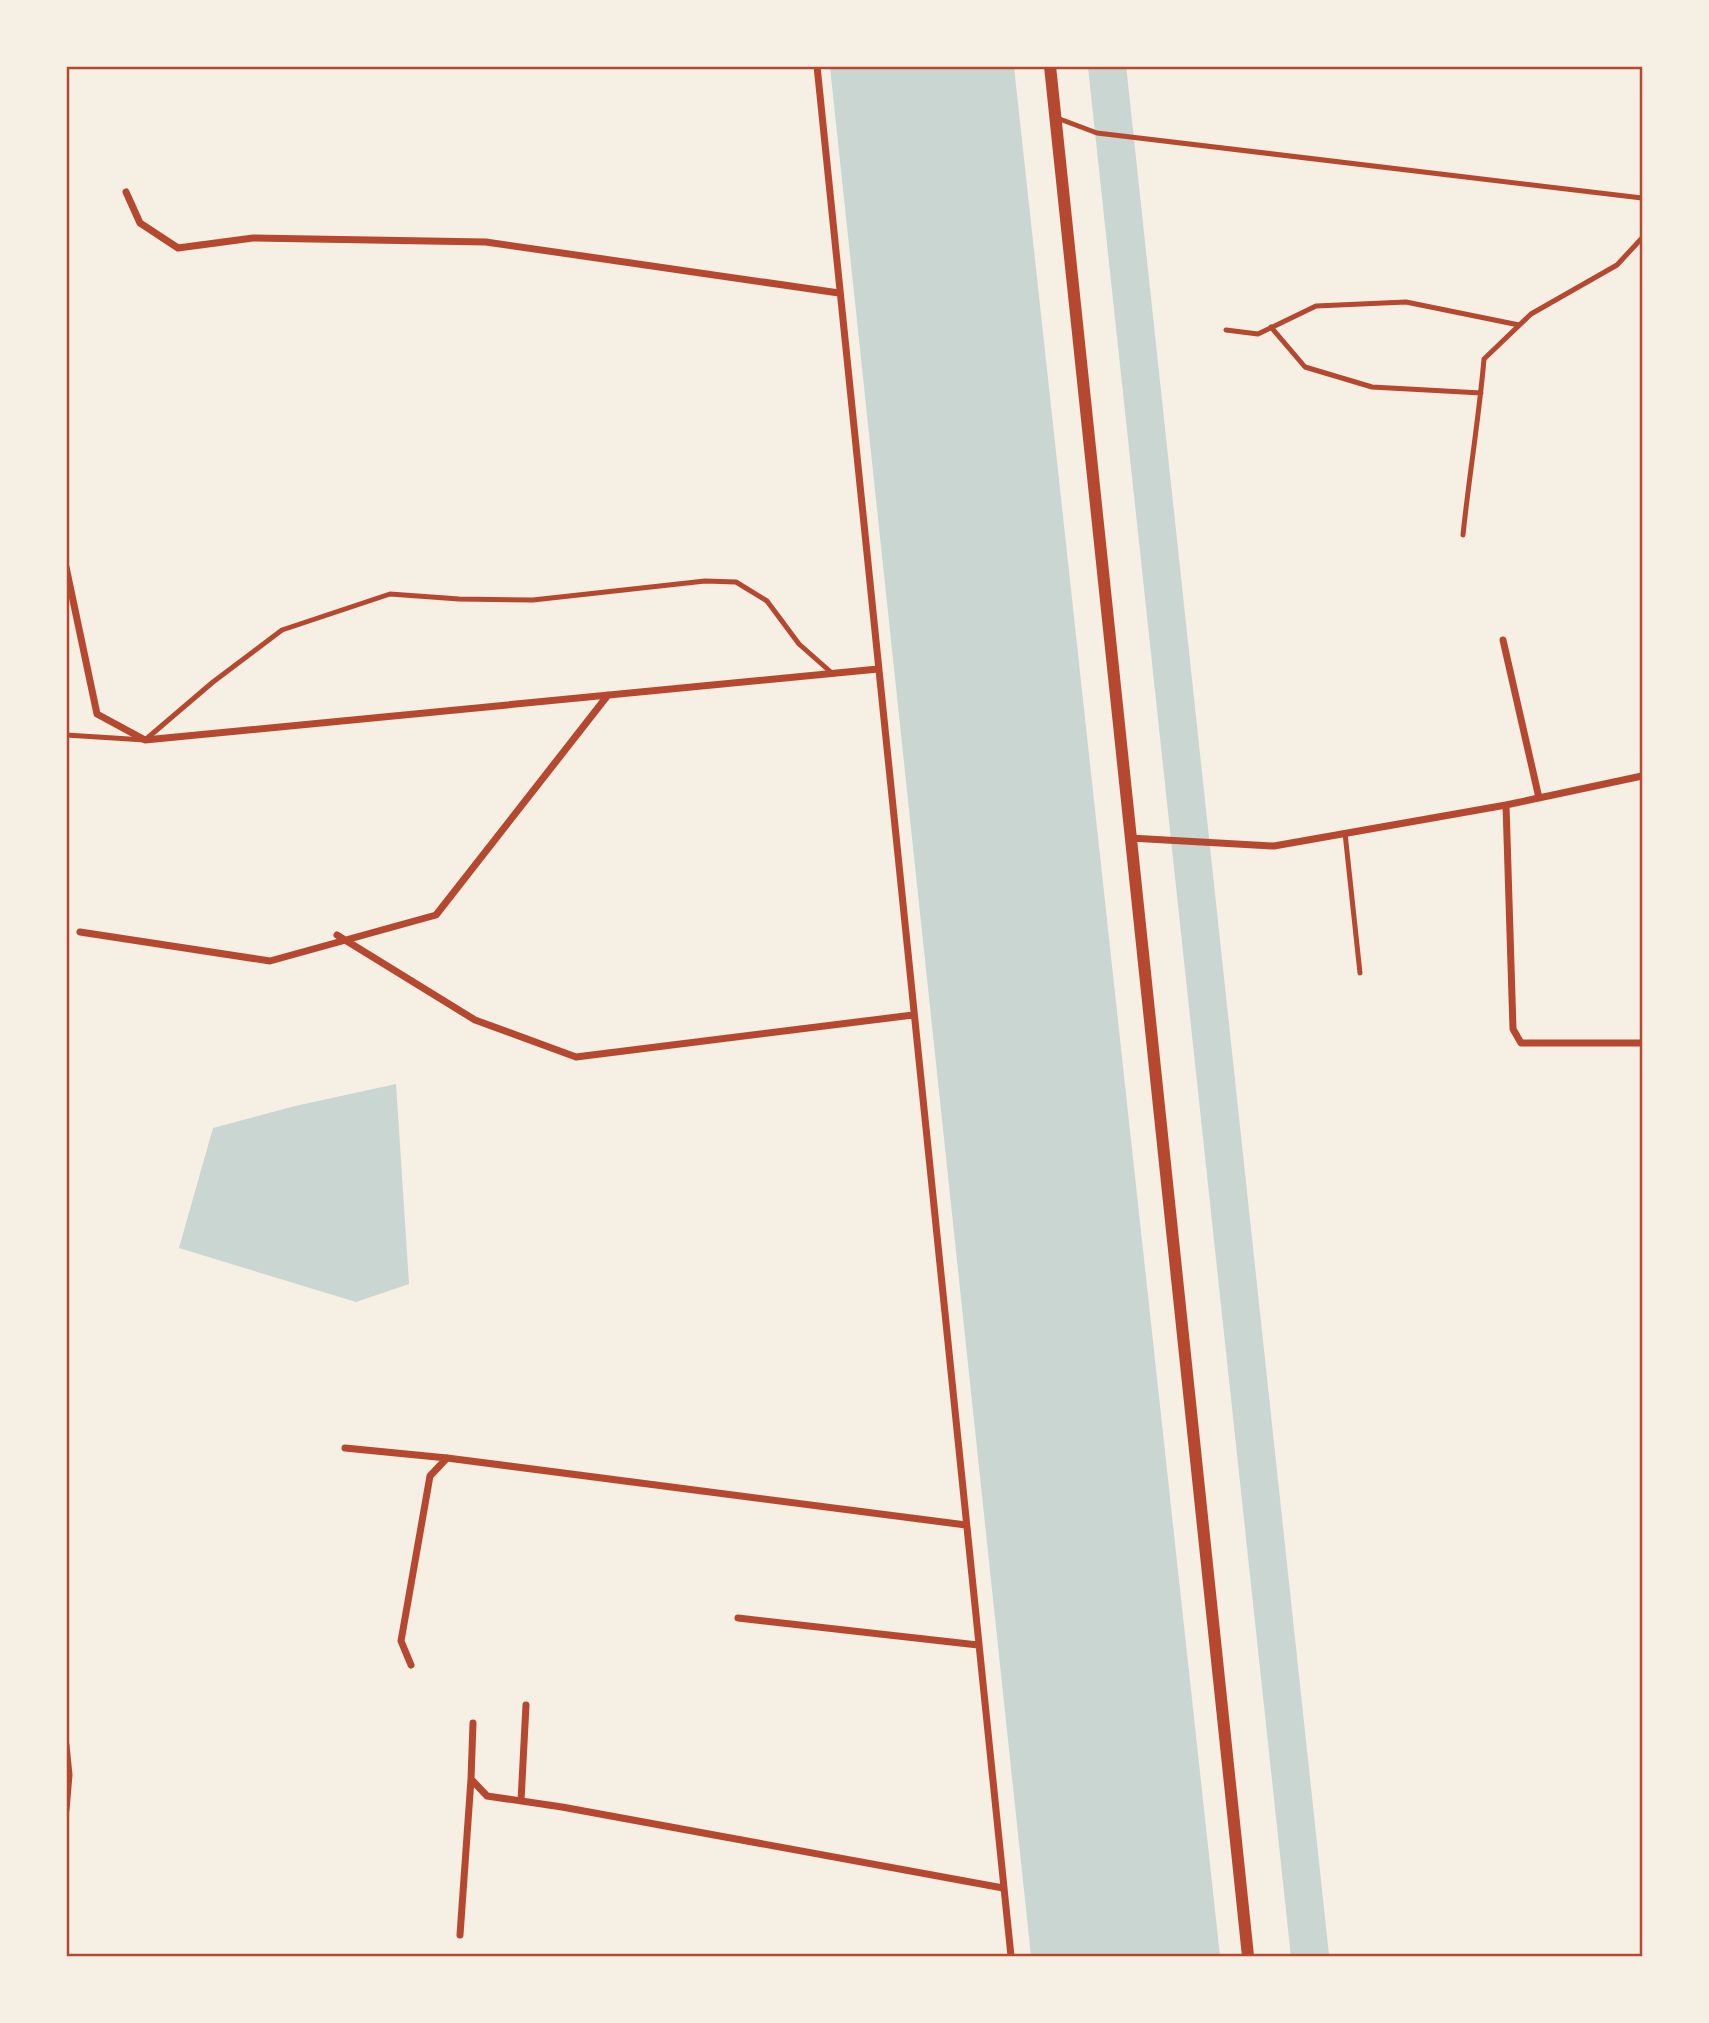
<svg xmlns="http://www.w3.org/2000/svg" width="1709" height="2023" font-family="'Fira Sans Condensed',sans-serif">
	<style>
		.water { fill: #c9d6d2 }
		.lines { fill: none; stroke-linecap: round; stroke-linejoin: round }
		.canal { stroke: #c9d6d2; stroke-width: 38 }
		.service { stroke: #b5482f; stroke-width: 5 }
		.minor { stroke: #b5482f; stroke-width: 7 }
		.tertiary { stroke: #b5482f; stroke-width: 12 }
		.neatline { fill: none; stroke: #b5482f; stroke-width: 2.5 }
	</style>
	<rect width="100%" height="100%" fill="#f6efe4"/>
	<!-- water -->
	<path class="water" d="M830,67H1014L1220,1956H1031Z
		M396,1084L409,1284L356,1302L179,1248L213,1128L295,1106Z"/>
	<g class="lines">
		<!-- canal -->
		<path class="canal" d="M1107,66L1310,1956"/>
		<!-- service -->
		<path class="service" d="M1057,118L1097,133L1642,198
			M1271,327L1305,367L1372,387L1481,393
			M1226,330L1258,334L1316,306L1406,302L1519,325
			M1463,535C1469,476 1479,418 1484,359L1531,314L1617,265L1642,238
			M66,735L145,740L213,682L282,630L390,594L459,599L533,600L705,581L736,582L767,601L799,644L833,674
			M1345,833L1360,973"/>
		<!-- minor -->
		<path class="minor" d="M817,66L1011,1956
			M126,192L140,223L178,248L253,238L486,242L839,293
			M66,567L97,714L145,740L878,669
			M1503,640L1539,798
			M1506,805L1513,1029L1521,1043H1642
			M1130,838L1274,846L1506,805L1642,776
			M80,932L270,961L436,915L608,695
			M337,935L475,1020L576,1057L913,1015
			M345,1448L447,1458L966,1525
			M738,1618L978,1645
			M411,1665L401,1641L430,1476L447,1458
			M473,1723L471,1779L487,1796L562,1807L1003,1888
			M66,1745L69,1775L66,1810
			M521,1801L526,1705
			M460,1935L471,1779"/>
		<!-- tertiary -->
		<path class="tertiary" d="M1050,66L1248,1956"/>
	</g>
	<!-- border -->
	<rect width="1709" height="2023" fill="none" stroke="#f6efe4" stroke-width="136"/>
	<rect x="68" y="68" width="1573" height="1887" class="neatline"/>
</svg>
